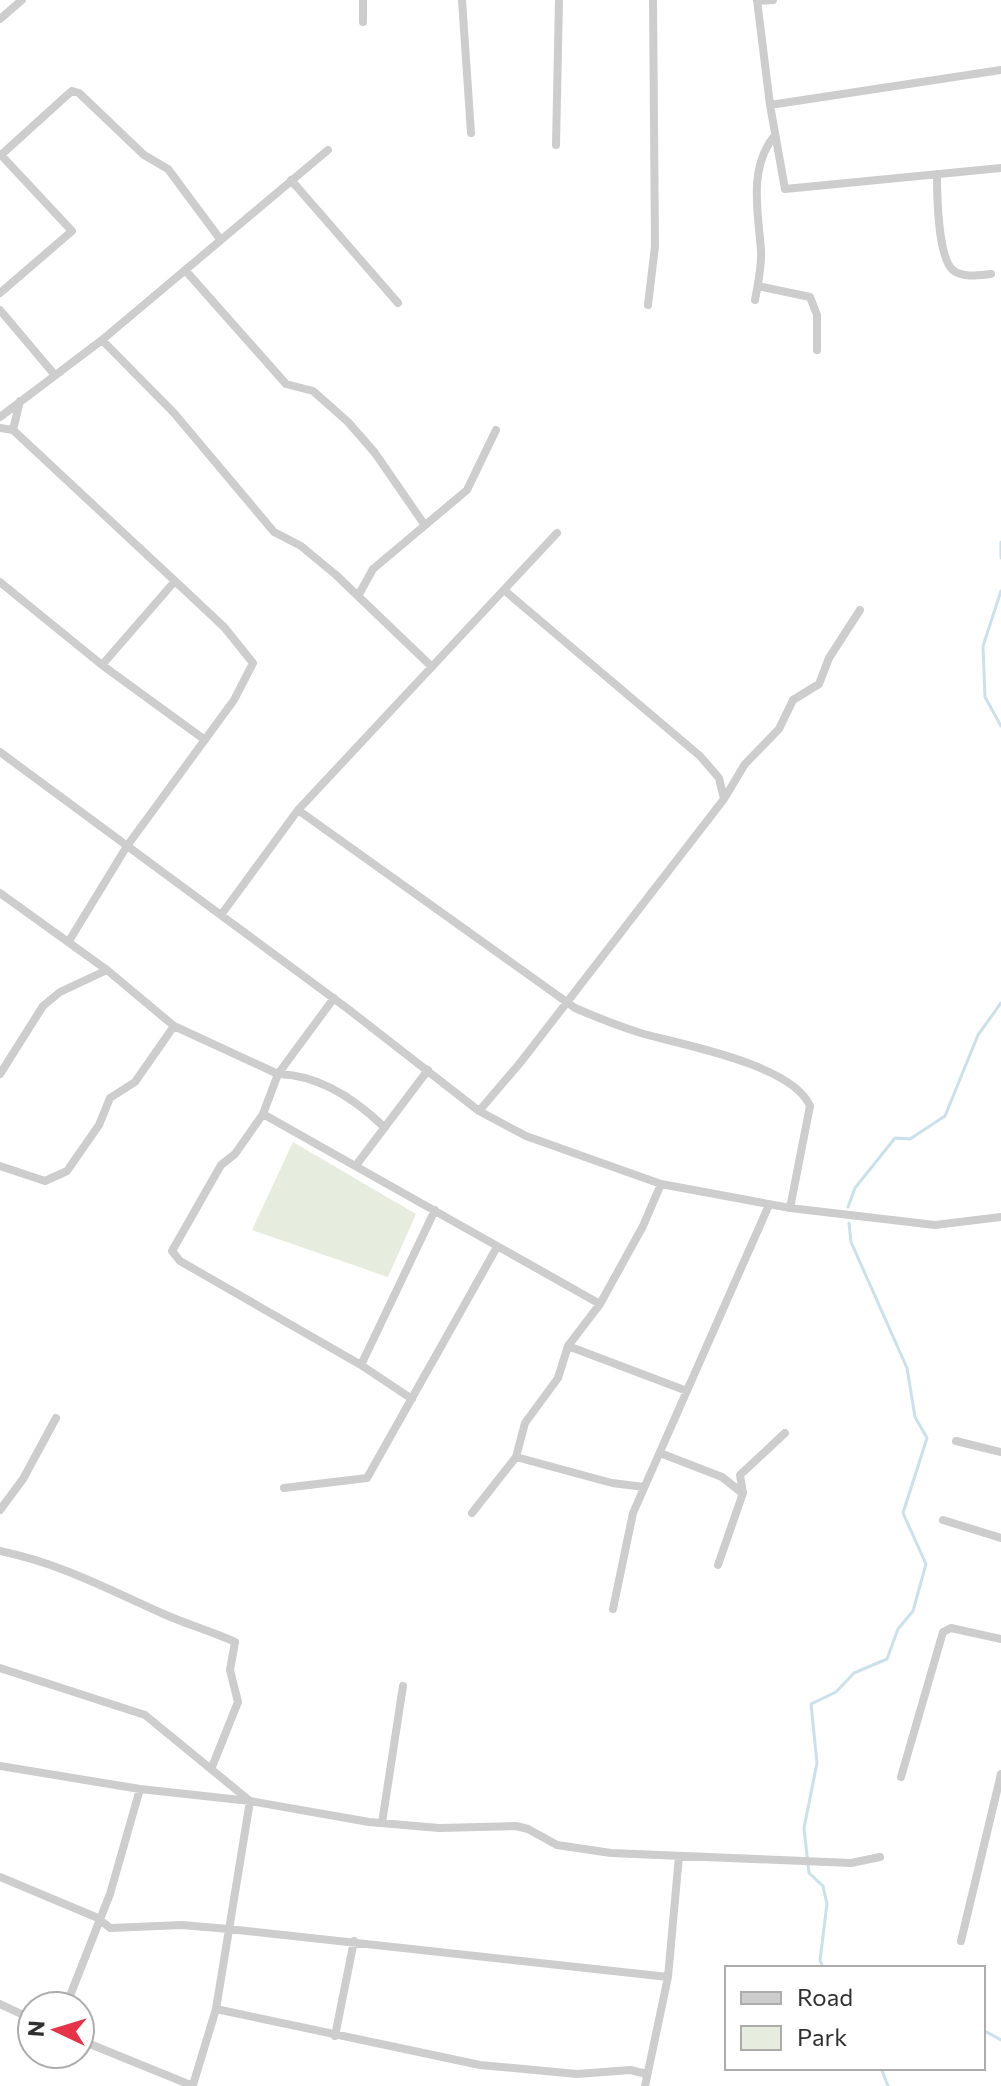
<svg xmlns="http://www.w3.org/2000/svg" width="1001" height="2086" font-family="Commissioner,sans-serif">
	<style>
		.green { fill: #e7edde }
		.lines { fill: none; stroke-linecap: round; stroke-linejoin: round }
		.stream { stroke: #cae1ec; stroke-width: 3 }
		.street { stroke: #cdcdcd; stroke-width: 8 }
	</style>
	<rect width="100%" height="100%" fill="#fff"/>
	<!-- green -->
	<path class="green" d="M293,1142L416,1214L388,1277L252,1230Z"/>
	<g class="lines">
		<!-- stream -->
		<path class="stream" d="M1001,542V558
			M1001,591L983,646L985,697L1001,726
			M848,1207L855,1188L895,1138L910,1139L945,1116L978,1035L1001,1003
			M823,1968L820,1960L827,1904L823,1886L809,1873L804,1828L817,1763L811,1704L836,1692L854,1673L887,1659L898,1629L913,1611L926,1564L903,1513L927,1438L915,1417L907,1368L851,1242L849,1223
			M983,2030L1001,2040
			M881,2068L888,2086"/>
		<!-- street -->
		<path class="street" d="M462,0L471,133
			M757,0L770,105L785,189L1001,168
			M757,1L773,0
			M0,19L22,0
			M363,22V0
			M770,105L1001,70
			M556,145L559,0
			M0,154L72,231L0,293
			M1,155L65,97L72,91L79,93L144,155L168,169L220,239
			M937,174C937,195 938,260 954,271C964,278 980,275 991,274
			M291,180L398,303
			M185,270L286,384L313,391L348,422L375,453L424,524
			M758,286L810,297L817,315V350
			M755,300C758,284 762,265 761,250C758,212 748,167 775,135
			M648,305L655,246L653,0
			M0,310L54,374
			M102,340L174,413L274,532L301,546L336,575L432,667
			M0,417L102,340L328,150
			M0,428L13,430L175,581
			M13,430L20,401
			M0,582L102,665L205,740
			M358,596L373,569L467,490L496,430
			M0,752L348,1009L479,1111L526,1136L661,1184L790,1208L935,1225L1001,1217
			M724,799L745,764L779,729L793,700L819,684L829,658L860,610
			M298,810L575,1008C598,1018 621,1027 644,1034C684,1045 793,1065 810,1106L790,1208
			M0,893L107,970L174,1026L278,1074C320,1075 355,1099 384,1127
			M221,915L298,810L557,533
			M69,941L127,846L234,700L253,663L224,627L175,581L102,665
			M334,998L278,1074L263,1114L235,1154L221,1165L172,1251L180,1261L361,1365L412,1399
			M0,1074L43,1006L60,992L107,970
			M479,1111L520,1063L724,799L719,778L700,756L504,590
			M263,1114L600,1304
			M357,1164L428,1070
			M0,1166L45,1181L67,1171L99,1125L110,1098L135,1082L174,1026
			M568,1346L687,1391
			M361,1365L435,1210
			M956,1441L1001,1452
			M660,1453L722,1477L741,1492
			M516,1457L612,1483L644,1487
			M284,1488L367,1478L497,1247
			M0,1510L23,1479L56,1418
			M472,1513L516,1457L525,1423L558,1378L568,1346L600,1304L643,1226L661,1184
			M943,1520L1001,1538
			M0,1551C65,1565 107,1589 166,1615C189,1625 213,1632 235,1642L230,1670L238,1702L212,1767
			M718,1565L743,1493L740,1475L785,1433
			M613,1609L633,1513L769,1205
			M0,1668L145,1715L250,1801L216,2009L193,2085
			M0,1766L140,1789L250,1801L369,1822L439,1828L516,1826L528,1829L557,1845L611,1853L851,1863L880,1857
			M901,1777L943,1632L951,1628L1001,1639
			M382,1823L403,1686
			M0,1877L98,1918L110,1928L182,1925L228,1929L668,1977
			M961,1941L1001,1774
			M0,2004L32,2019
			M66,2006L110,1894L140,1789
			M216,2009L480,2065L577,2074L630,2070L647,2074
			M335,2036L354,1941
			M80,2040L193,2086
			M645,2086L668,1977L679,1856"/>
	</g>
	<!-- legend -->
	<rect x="725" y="1966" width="260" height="104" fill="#ffffff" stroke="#acacac" stroke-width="2"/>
	<rect x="741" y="1992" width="40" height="12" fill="#cdcdcd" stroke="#acacac" stroke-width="2"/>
	<text x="797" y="2006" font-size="24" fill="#303030">Road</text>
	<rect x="741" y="2026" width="40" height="24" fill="#e7edde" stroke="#acacac" stroke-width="2"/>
	<text x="797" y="2046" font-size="24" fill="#303030">Park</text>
	<!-- north arrow -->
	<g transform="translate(56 2030) rotate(274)"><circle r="38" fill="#ffffff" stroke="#acacac" stroke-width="2"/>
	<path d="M0-6L14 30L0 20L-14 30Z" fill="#e53349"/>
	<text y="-12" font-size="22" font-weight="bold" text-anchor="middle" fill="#303030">N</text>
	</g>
</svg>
